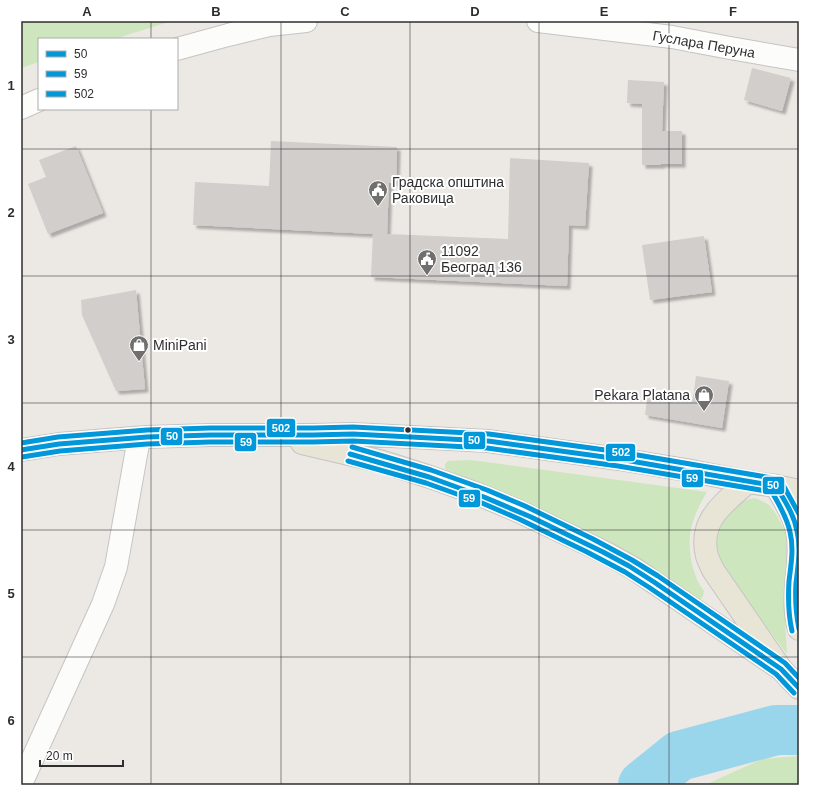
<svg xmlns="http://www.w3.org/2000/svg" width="820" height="806" font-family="Helvetica,sans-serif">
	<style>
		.green { fill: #cee6be }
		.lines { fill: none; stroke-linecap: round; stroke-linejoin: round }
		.river { stroke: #99d6ec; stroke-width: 50 }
		.building { fill: #d1cecb; filter: url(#shadow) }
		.minor-casing { stroke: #c5c4c5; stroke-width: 24 }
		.major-casing { stroke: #c6c5c4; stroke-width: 24 }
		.minor { stroke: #fcfcfb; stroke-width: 22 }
		.major { stroke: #e8e4d6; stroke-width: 22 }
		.bus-1-casing { stroke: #fff; stroke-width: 8 }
		.bus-2-casing { stroke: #fff; stroke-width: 8 }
		.bus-3-casing { stroke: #fff; stroke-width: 8 }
		.bus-1 { stroke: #0098da; stroke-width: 5 }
		.bus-2 { stroke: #0098da; stroke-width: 5 }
		.bus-3 { stroke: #0098da; stroke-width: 5 }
		.grid { fill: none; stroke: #2e2e2e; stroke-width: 1; stroke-opacity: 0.55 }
		.bus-dot { fill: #2e2e2e; stroke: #fff; stroke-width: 1.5 }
		.labels { text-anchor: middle; stroke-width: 4; stroke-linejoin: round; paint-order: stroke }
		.street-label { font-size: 14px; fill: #2e2e2e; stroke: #fff }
		.poi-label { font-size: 14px; fill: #2e2e2e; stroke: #fff; text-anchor: start }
		.line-badge { stroke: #fff; stroke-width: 1.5 }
		.badge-label { font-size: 11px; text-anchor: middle; font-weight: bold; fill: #fff }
		.neatline { fill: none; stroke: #2e2e2e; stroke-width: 1.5 }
		.grid-label { font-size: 13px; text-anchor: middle; font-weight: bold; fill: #2e2e2e }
	</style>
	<defs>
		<filter id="shadow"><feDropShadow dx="3.5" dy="3.5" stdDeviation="1" flood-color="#0004"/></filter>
	</defs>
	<rect width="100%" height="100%" fill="#ece8e4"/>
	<!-- green -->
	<path class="green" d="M21,21H172L114,39H39V62L21,68Z
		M471,460L707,492C700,503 694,516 691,529C687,548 692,576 704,591L703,596L700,600H696L590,535L533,506L461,476L445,469V464L448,461Z
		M754,498L760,500L769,505L776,514L787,535L784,604L787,654L724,571L715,541L720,524L732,507L743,501Z
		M799,756V785H705L762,759Z"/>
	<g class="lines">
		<!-- river -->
		<path class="river" d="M643,785L679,756L776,730H799"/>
	</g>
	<!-- building -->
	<path class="building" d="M752,68L791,78L782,111L744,100Z
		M628,80L664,82L662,131H682V164H661V165H642V104L627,103Z
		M271,141L397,147L396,183H389L387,234L508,239L510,158L589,163L585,226L569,225L567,286L371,277L373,234L193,225L195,182L269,186Z
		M76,146L103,213L48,234L28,184L46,177L39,160Z
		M704,236L712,292L650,300L642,245Z
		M136,290L145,389L116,391L82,315L81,300Z
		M696,376L729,381L722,428L645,415L648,392L693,399Z"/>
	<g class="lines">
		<!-- minor casing -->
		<g class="minor-casing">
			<path id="minor" d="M538,21L672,37L730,48L799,60
				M177,49L228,35L269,25L306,21
				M21,108L39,100
				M21,784L103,604L116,567L139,438"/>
		</g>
		<!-- major casing -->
		<g class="major-casing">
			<path id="major" d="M302,443L383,462L427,476L475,493L516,510L579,540L608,554L633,568L781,669
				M21,450L59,444L107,440L147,437L210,435H313L353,434L488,441L619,459L686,470L748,482L776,486L799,491
				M748,482C724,503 698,520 707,556C708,560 711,565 713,570L781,669L799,688
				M776,486C785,502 796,518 798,537C801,566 790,600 799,629"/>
		</g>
		<!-- minor -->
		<use href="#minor" class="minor"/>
		<!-- major -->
		<use href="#major" class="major"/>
		<!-- bus-1 casing -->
		<g class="bus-1-casing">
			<path id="bus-1" d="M21,450L59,444L147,437L210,435H313L353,434L488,441L619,459L776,486C784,500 794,514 797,531C801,548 798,566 796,583C795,599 796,614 799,629
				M350,454L429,477L484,497L531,517L603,552L629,566L654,582L781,669L799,688"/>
		</g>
		<!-- bus-2 casing -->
		<g class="bus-2-casing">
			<path id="bus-2" d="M22,457L60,451L147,444L210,442H313L353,441L487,448L618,466L772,492C779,505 787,517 790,532C794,548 791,565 789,581C788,598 788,614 792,631
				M348,461L426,483L482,503L519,519L587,552L625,572L650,588L776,674L794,693"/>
		</g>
		<!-- bus-3 casing -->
		<g class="bus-3-casing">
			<path id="bus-3" d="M21,443L58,437L147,430L210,428H313L353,427L489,434L620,452L778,479L782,483L799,514
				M352,447L431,470L487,490L525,506L593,539L632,560L658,576L785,663L799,678"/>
		</g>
		<!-- bus-1 -->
		<use href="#bus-1" class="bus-1"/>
		<!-- bus-2 -->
		<use href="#bus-2" class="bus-2"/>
		<!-- bus-3 -->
		<use href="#bus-3" class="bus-3"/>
	</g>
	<!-- grid -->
	<path class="grid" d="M151,21V39M281,21V785M410,21V785M539,21V785M669,21V785M151,109V785M21,149H799M21,276H799M21,403H799M21,530H799M21,657H799"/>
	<!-- icons -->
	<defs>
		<g id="civic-pin" transform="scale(1)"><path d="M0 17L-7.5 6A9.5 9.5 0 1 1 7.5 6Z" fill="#706f6e" stroke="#fff"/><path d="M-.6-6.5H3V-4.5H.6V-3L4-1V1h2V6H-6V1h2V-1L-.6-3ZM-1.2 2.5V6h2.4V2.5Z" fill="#fff"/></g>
		<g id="shop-pin" transform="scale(1)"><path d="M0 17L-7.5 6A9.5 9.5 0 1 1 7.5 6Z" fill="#706f6e" stroke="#fff"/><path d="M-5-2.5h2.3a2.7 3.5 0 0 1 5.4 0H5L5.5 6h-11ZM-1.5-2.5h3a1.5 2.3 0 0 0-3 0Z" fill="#fff"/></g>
	</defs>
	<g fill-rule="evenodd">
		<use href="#civic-pin" x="378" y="190"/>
		<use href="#civic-pin" x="427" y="259"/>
		<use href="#shop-pin" x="139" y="345"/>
		<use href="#shop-pin" x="704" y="395"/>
	</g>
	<!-- markers -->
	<circle class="bus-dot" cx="408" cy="430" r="3.5"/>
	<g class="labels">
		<!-- street labels -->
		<g class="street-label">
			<text transform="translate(704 44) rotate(10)" y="5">Гуслара Перуна</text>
		</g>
		<!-- poi labels -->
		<g class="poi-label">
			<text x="392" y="187">Градска општина<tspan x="392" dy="16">Раковица</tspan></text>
			<text x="441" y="256">11092<tspan x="441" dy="16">Београд 136</tspan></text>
			<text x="153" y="350">MiniPani</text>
			<text x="690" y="400" text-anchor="end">Pekara Platana</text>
		</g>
	</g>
	<g class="line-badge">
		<rect x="266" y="418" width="30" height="20" rx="4" fill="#0098da"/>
		<rect x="160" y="427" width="23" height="19" rx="4" fill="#0098da"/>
		<rect x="463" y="431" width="23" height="19" rx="4" fill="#0098da"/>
		<rect x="234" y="432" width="23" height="20" rx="4" fill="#0098da"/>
		<rect x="605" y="443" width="31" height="19" rx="4" fill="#0098da"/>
		<rect x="681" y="469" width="23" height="19" rx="4" fill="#0098da"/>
		<rect x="762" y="476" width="23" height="19" rx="4" fill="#0098da"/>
		<rect x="458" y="489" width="23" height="19" rx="4" fill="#0098da"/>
	</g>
	<g class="badge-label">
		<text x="281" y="432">502</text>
		<text x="172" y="440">50</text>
		<text x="474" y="444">50</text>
		<text x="246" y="446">59</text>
		<text x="621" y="456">502</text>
		<text x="692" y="482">59</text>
		<text x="773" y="489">50</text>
		<text x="469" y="502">59</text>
	</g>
	<!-- border -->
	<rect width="820" height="806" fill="none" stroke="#ffffff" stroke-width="44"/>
	<!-- legend -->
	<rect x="38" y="38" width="140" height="72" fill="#ffffff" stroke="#ababab"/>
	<rect x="46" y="51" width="20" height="6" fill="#0098da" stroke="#ababab"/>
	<text x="74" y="58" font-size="12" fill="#2e2e2e">50</text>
	<rect x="46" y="71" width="20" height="6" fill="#0098da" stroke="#ababab"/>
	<text x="74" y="78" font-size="12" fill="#2e2e2e">59</text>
	<rect x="46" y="91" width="20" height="6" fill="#0098da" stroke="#ababab"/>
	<text x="74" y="98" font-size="12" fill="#2e2e2e">502</text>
	<!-- scale -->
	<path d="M40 760v6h83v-6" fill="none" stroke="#2e2e2e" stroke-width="2"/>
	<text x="46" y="760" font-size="12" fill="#2e2e2e" stroke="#ffffff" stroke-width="3" paint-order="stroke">20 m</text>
	<rect x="22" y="22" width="776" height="762" class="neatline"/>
	<g class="grid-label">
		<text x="87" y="16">A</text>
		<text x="216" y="16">B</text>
		<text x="345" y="16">C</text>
		<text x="475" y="16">D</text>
		<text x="604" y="16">E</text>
		<text x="733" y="16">F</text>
		<text x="11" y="90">1</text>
		<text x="11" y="217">2</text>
		<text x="11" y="344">3</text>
		<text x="11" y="471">4</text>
		<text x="11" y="598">5</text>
		<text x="11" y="725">6</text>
	</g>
</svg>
